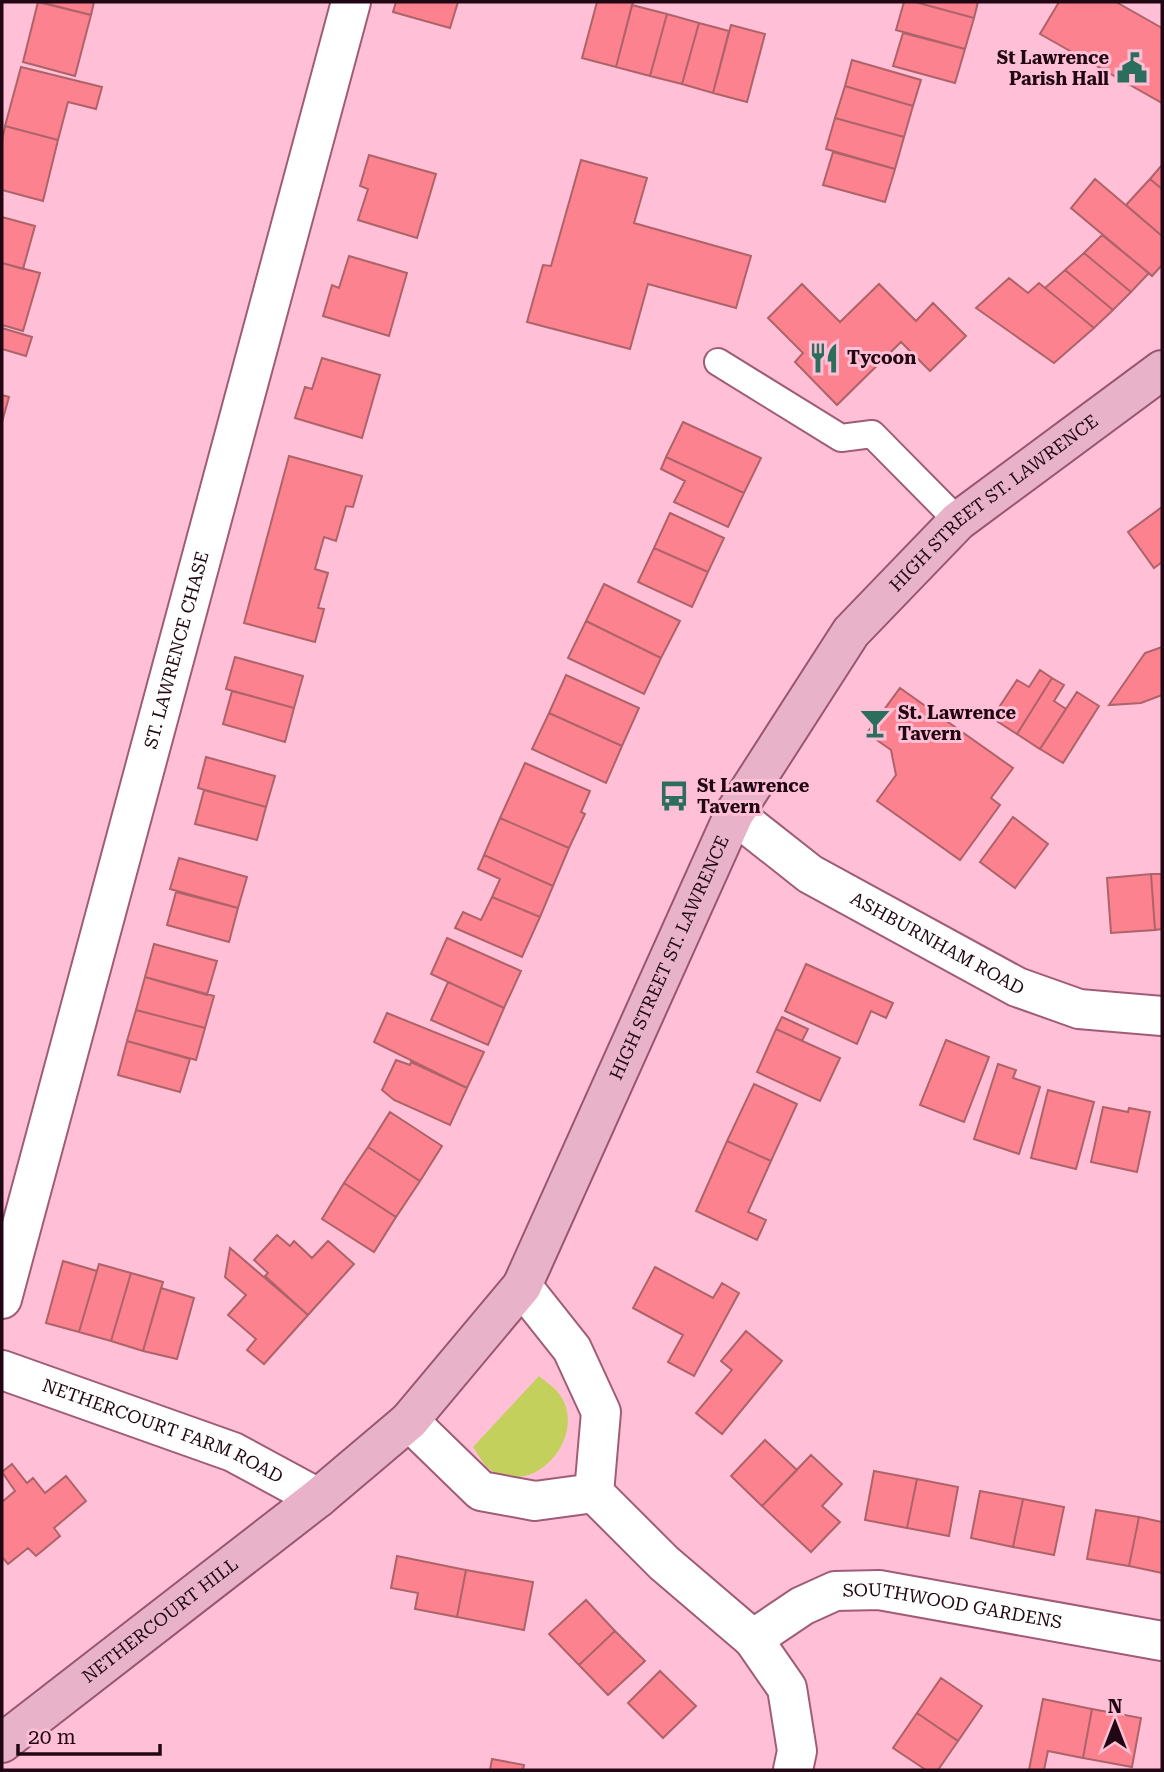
<svg xmlns="http://www.w3.org/2000/svg" width="1164" height="1772" font-family="'Roboto Serif',serif">
	<style>
		.green { fill: #c3d05b }
		.building { fill: #fb828e; stroke: #ad6369; stroke-width: 2 }
		.lines { fill: none; stroke-linecap: round; stroke-linejoin: round }
		.service-casing { stroke: #a05c77; stroke-width: 30 }
		.minor-casing { stroke: #a05c77; stroke-width: 42 }
		.primary-casing { stroke: #995671; stroke-width: 42 }
		.service { stroke: #fff; stroke-width: 26 }
		.minor { stroke: #fff; stroke-width: 38 }
		.primary { stroke: #e8b3c8; stroke-width: 38 }
		.labels { text-anchor: middle; stroke-width: 6; stroke-linejoin: round; paint-order: stroke }
		.poi-label { font-size: 18px; font-weight: bold; fill: #210713; stroke: #ffc0d7; text-anchor: start }
		.street-label { font-size: 18px; fill: #210713; stroke: #ffc0d7 }
	</style>
	<rect width="100%" height="100%" fill="#ffc0d7"/>
	<!-- green -->
	<path class="green" d="M539,1376C544,1380 551,1385 556,1390C593,1430 536,1502 489,1469C483,1464 478,1454 473,1447Z"/>
	<!-- building -->
	<path class="building" d="M38,2L91,15L75,76L23,62Z
		M40,2H94L91,15Z
		M396,2H458L450,28L393,12Z
		M597,2H633L616,67L582,58Z
		M904,2H915L974,18L965,49L896,30Z
		M915,2H978L974,18Z
		M1059,2H1116L1162,28V103L1040,34Z
		M632,5L667,14L650,76L616,67Z
		M667,14L699,23L682,84L650,76Z
		M699,23L729,31L713,93L682,84Z
		M731,25L765,34L747,102L713,93Z
		M903,33L965,49L955,83L893,66Z
		M852,60L921,80L913,106L845,86Z
		M21,67L102,87L96,109L68,102L58,140L5,126Z
		M845,86L913,106L904,137L835,118Z
		M835,118L904,137L895,169L826,149Z
		M5,126L58,140L43,201L2,190V141Z
		M833,152L895,169L885,202L823,185Z
		M369,155L436,174L417,238L358,220L368,189L360,186Z
		M581,160L647,178L634,223L751,256L736,308L648,284L630,349L527,322L543,265L551,266Z
		M1162,165V189L1150,179Z
		M1095,179L1162,236V265L1152,276L1071,208Z
		M1150,179L1162,189V236L1126,205Z
		M2,217L35,226L23,269L2,263Z
		M1102,235L1149,273L1131,292L1084,253Z
		M1084,253L1131,292L1113,310L1065,270Z
		M349,256L407,273L389,336L323,316L332,285L339,288Z
		M2,263L40,273L23,331L2,325Z
		M1065,270L1113,310L1094,328L1045,288Z
		M1009,278L1028,293L1039,283L1094,328L1054,363L976,308Z
		M802,284L840,322L879,284L916,321L933,303L966,336L930,371L901,342L837,405L795,362L803,353L768,318Z
		M2,328L32,337L26,356L2,349Z
		M322,358L380,375L362,438L295,418L305,387L312,389Z
		M2,395L9,397L2,422Z
		M683,422L761,458L744,493L666,457Z
		M289,456L362,476L353,507L346,506L336,541L324,537L315,569L328,573L318,608L324,609L315,642L244,623Z
		M666,457L744,493L728,527L674,502L685,481L661,469Z
		M1162,507V562L1154,568L1128,532Z
		M670,513L724,538L708,572L654,548Z
		M654,548L708,572L692,607L638,582Z
		M604,584L680,621L661,658L586,621Z
		M586,621L661,658L644,694L568,658Z
		M1162,647V695L1141,703L1109,705L1145,653Z
		M235,657L303,676L294,708L226,689Z
		M1040,670L1052,678L1017,734L992,718L1017,680L1029,687Z
		M566,675L639,708L622,746L549,713Z
		M1052,678L1064,685L1054,701L1066,709L1040,749L1017,734Z
		M900,688L1013,768L991,798L1000,805L960,860L877,801L896,775L891,750L867,733Z
		M232,691L294,708L285,742L223,724Z
		M1077,692L1099,706L1063,763L1040,749Z
		M549,713L622,746L606,783L532,749Z
		M206,757L275,776L266,807L198,788Z
		M525,763L590,791L581,812L585,814L569,848L500,818Z
		M204,790L266,807L257,840L195,824Z
		M1013,817L1048,844L1015,888L980,862Z
		M500,818L569,848L553,886L484,855Z
		M484,855L553,886L540,917L492,897L500,879L478,869Z
		M179,858L247,877L238,908L170,889Z
		M1151,874L1155,930L1111,933L1107,878Z
		M1151,874H1162V929L1155,930Z
		M176,892L238,908L229,942L167,925Z
		M492,897L540,917L522,957L455,928L463,912L481,920Z
		M447,938L521,971L504,1008L431,974Z
		M154,944L217,961L207,995L145,977Z
		M806,964L893,1003L886,1018L871,1011L857,1044L785,1011Z
		M145,977L214,996L205,1028L136,1010Z
		M448,982L504,1008L488,1045L431,1020Z
		M136,1010L205,1028L196,1060L127,1041Z
		M387,1013L484,1052L467,1088L374,1042Z
		M782,1017L808,1029L802,1041L776,1029Z
		M776,1029L840,1058L820,1101L757,1072Z
		M946,1040L989,1057L964,1122L920,1105Z
		M127,1041L190,1059L180,1092L118,1075Z
		M396,1060L410,1065L411,1062L467,1088L450,1125L394,1100L382,1090Z
		M998,1064L1016,1070L1013,1078L1040,1087L1019,1154L974,1139Z
		M754,1084L797,1104L771,1161L727,1141Z
		M1048,1090L1094,1102L1076,1169L1031,1158Z
		M1103,1107L1128,1112L1129,1108L1150,1112L1137,1172L1091,1162Z
		M390,1112L442,1146L420,1181L368,1147Z
		M727,1141L771,1161L748,1212L766,1220L757,1240L696,1211Z
		M368,1147L420,1181L396,1217L344,1183Z
		M344,1183L396,1217L374,1252L322,1219Z
		M277,1235L290,1246L294,1241L312,1258L328,1241L354,1264L308,1315L265,1276L268,1273L254,1260Z
		M230,1248L308,1315L264,1364L247,1350L256,1339L228,1315L246,1295L225,1277Z
		M63,1261L97,1271L79,1332L46,1323Z
		M99,1264L131,1273L111,1341L79,1332Z
		M655,1267L713,1298L722,1283L739,1293L694,1376L668,1362L683,1335L633,1308Z
		M131,1273L163,1282L143,1351L111,1341Z
		M161,1288L194,1298L177,1359L143,1351Z
		M746,1331L782,1361L722,1434L696,1413L732,1370L721,1361Z
		M765,1440L797,1470L762,1506L731,1476Z
		M811,1455L842,1484L822,1506L840,1522L811,1552L762,1506Z
		M12,1464L27,1483L33,1478L45,1493L66,1476L86,1501L54,1528L60,1536L36,1556L28,1548L8,1564L2,1557V1502L15,1491L2,1472Z
		M874,1471L917,1479L907,1528L865,1520Z
		M917,1479L958,1487L949,1536L907,1528Z
		M980,1491L1023,1499L1013,1547L971,1538Z
		M1023,1499L1064,1507L1054,1555L1013,1547Z
		M1096,1510L1139,1517L1129,1566L1087,1559Z
		M1139,1517L1162,1522V1573L1129,1566Z
		M397,1556L466,1570L457,1617L415,1609L418,1593L391,1588Z
		M466,1570L533,1582L524,1630L457,1617Z
		M586,1600L615,1631L579,1665L549,1634Z
		M615,1631L645,1661L608,1695L579,1665Z
		M660,1671L696,1706L663,1738L628,1703Z
		M941,1678L982,1706L958,1741L917,1713Z
		M1043,1699L1092,1709L1083,1758L1048,1751L1044,1770H1029Z
		M1092,1709L1141,1718L1132,1767L1083,1758Z
		M917,1713L958,1741L938,1770H926L893,1748Z
		M492,1759L524,1765L523,1770H490Z"/>
	<g class="lines">
		<!-- service casing -->
		<g class="service-casing">
			<path id="service" d="M718,362L841,438L872,434L958,521"/>
		</g>
		<!-- minor casing -->
		<g class="minor-casing">
			<g id="minor">
				<path id="s1" d="M734,814L810,874L1017,987L1079,1009L1162,1016"/>
				<path d="M522,1286L572,1349L601,1412L594,1493"/>
				<path id="s2" d="M2,1299L351,2"/>
				<path id="s3" d="M2,1370L233,1452L318,1498"/>
				<path d="M409,1421L481,1491L535,1501L594,1493"/>
				<path d="M594,1493L664,1563L753,1639L787,1688L797,1751L793,1770"/>
				<path id="s4" d="M753,1639L802,1606L835,1591L879,1590L1162,1641"/>
			</g>
		</g>
		<!-- primary casing -->
		<g class="primary-casing">
			<g id="primary">
				<path id="s5" d="M2,1743L318,1498L409,1421L522,1286L734,814L851,632L958,521L1162,370"/>
			</g>
		</g>
		<!-- service -->
		<use href="#service" class="service"/>
		<!-- minor -->
		<use href="#minor" class="minor"/>
		<!-- primary -->
		<use href="#primary" class="primary"/>
	</g>
	<!-- icons -->
	<defs>
		<g id="civic-bare" transform="scale(2.415)"><path d="M-.6-6.5H3V-4.5H.6V-3L4-1V1h2V6H-6V1h2V-1L-.6-3ZM-1.2 2.5V6h2.4V2.5Z" fill="#2c6e5e" stroke="#ffc0d7" stroke-width="2.5" paint-order="stroke"/></g>
		<g id="restaurant-bare" transform="scale(2.415)"><path d="M-5-6h1v4h1v-4h1v4h1v-4h1v5L-1.5 .5V6h-2V.5L-5-1ZM5-6V6H3V1.5H1.5Q1.5-4 5-6Z" fill="#2c6e5e" stroke="#ffc0d7" stroke-width="2.5" paint-order="stroke"/></g>
		<g id="bar-bare" transform="scale(2.415)"><path d="M-6-5H6L.8 .8V4.5H3.5V6h-7V4.5H-.8V.8Z" fill="#2c6e5e" stroke="#ffc0d7" stroke-width="2.5" paint-order="stroke"/></g>
		<g id="bus-bare" transform="scale(2.415)"><path d="M-5-6H5V4H4V6H2V4H-2V6H-4V4H-5ZM-3.5-4V0h7V-4ZM-3.5 1.2v1.5H-2V1.2ZM2 1.2v1.5H3.5V1.2Z" fill="#2c6e5e" stroke="#ffc0d7" stroke-width="2.5" paint-order="stroke"/></g>
	</defs>
	<g fill-rule="evenodd">
		<use href="#civic-bare" x="1132" y="68"/>
		<use href="#restaurant-bare" x="824" y="358"/>
		<use href="#bar-bare" x="875" y="723"/>
		<use href="#bus-bare" x="674" y="796"/>
	</g>
	<g class="labels">
		<!-- poi labels -->
		<g class="poi-label">
			<text x="1109" y="64" text-anchor="end">St Lawrence<tspan x="1109" dy="21">Parish Hall</tspan></text>
			<text x="847" y="364">Tycoon</text>
			<text x="898" y="719">St. Lawrence<tspan x="898" dy="21">Tavern</tspan></text>
			<text x="697" y="792">St Lawrence<tspan x="697" dy="21">Tavern</tspan></text>
		</g>
		<!-- street labels -->
		<g class="street-label">
			<text dy="6" stroke="none"><textPath href="#s5" startOffset="1622">HIGH STREET ST. LAWRENCE</textPath></text>
			<text dy="6" stroke="none"><textPath href="#s2" startOffset="672">ST. LAWRENCE CHASE</textPath></text>
			<text dy="6" stroke="none"><textPath href="#s1" startOffset="242">ASHBURNHAM ROAD</textPath></text>
			<text dy="6" stroke="none"><textPath href="#s5" startOffset="1055">HIGH STREET ST. LAWRENCE</textPath></text>
			<text dy="6" stroke="none"><textPath href="#s3" startOffset="172">NETHERCOURT FARM ROAD</textPath></text>
			<text dy="6" stroke="none"><textPath href="#s4" startOffset="214">SOUTHWOOD GARDENS</textPath></text>
			<text dy="6" stroke="none"><textPath href="#s5" startOffset="200">NETHERCOURT HILL</textPath></text>
		</g>
	</g>
	<!-- border -->
	<rect width="1164" height="1772" fill="none" stroke="#210713" stroke-width="7"/>
	<!-- north arrow -->
	<g transform="translate(1115 1723)" stroke="#ffc0d7" stroke-width="5" paint-order="stroke">
	<path d="M0-5L12 26L0 18L-12 26Z" fill="#210713"/>
	<text y="-10" font-size="19" font-weight="bold" text-anchor="middle" fill="#210713">N</text>
	</g>
	<!-- scale -->
	<path d="M18 1744v10h142v-10" fill="none" stroke="#210713" stroke-width="3.5"/>
	<text x="28" y="1744" font-size="21" fill="#210713" stroke="#ffc0d7" stroke-width="5" paint-order="stroke">20 m</text>
</svg>
